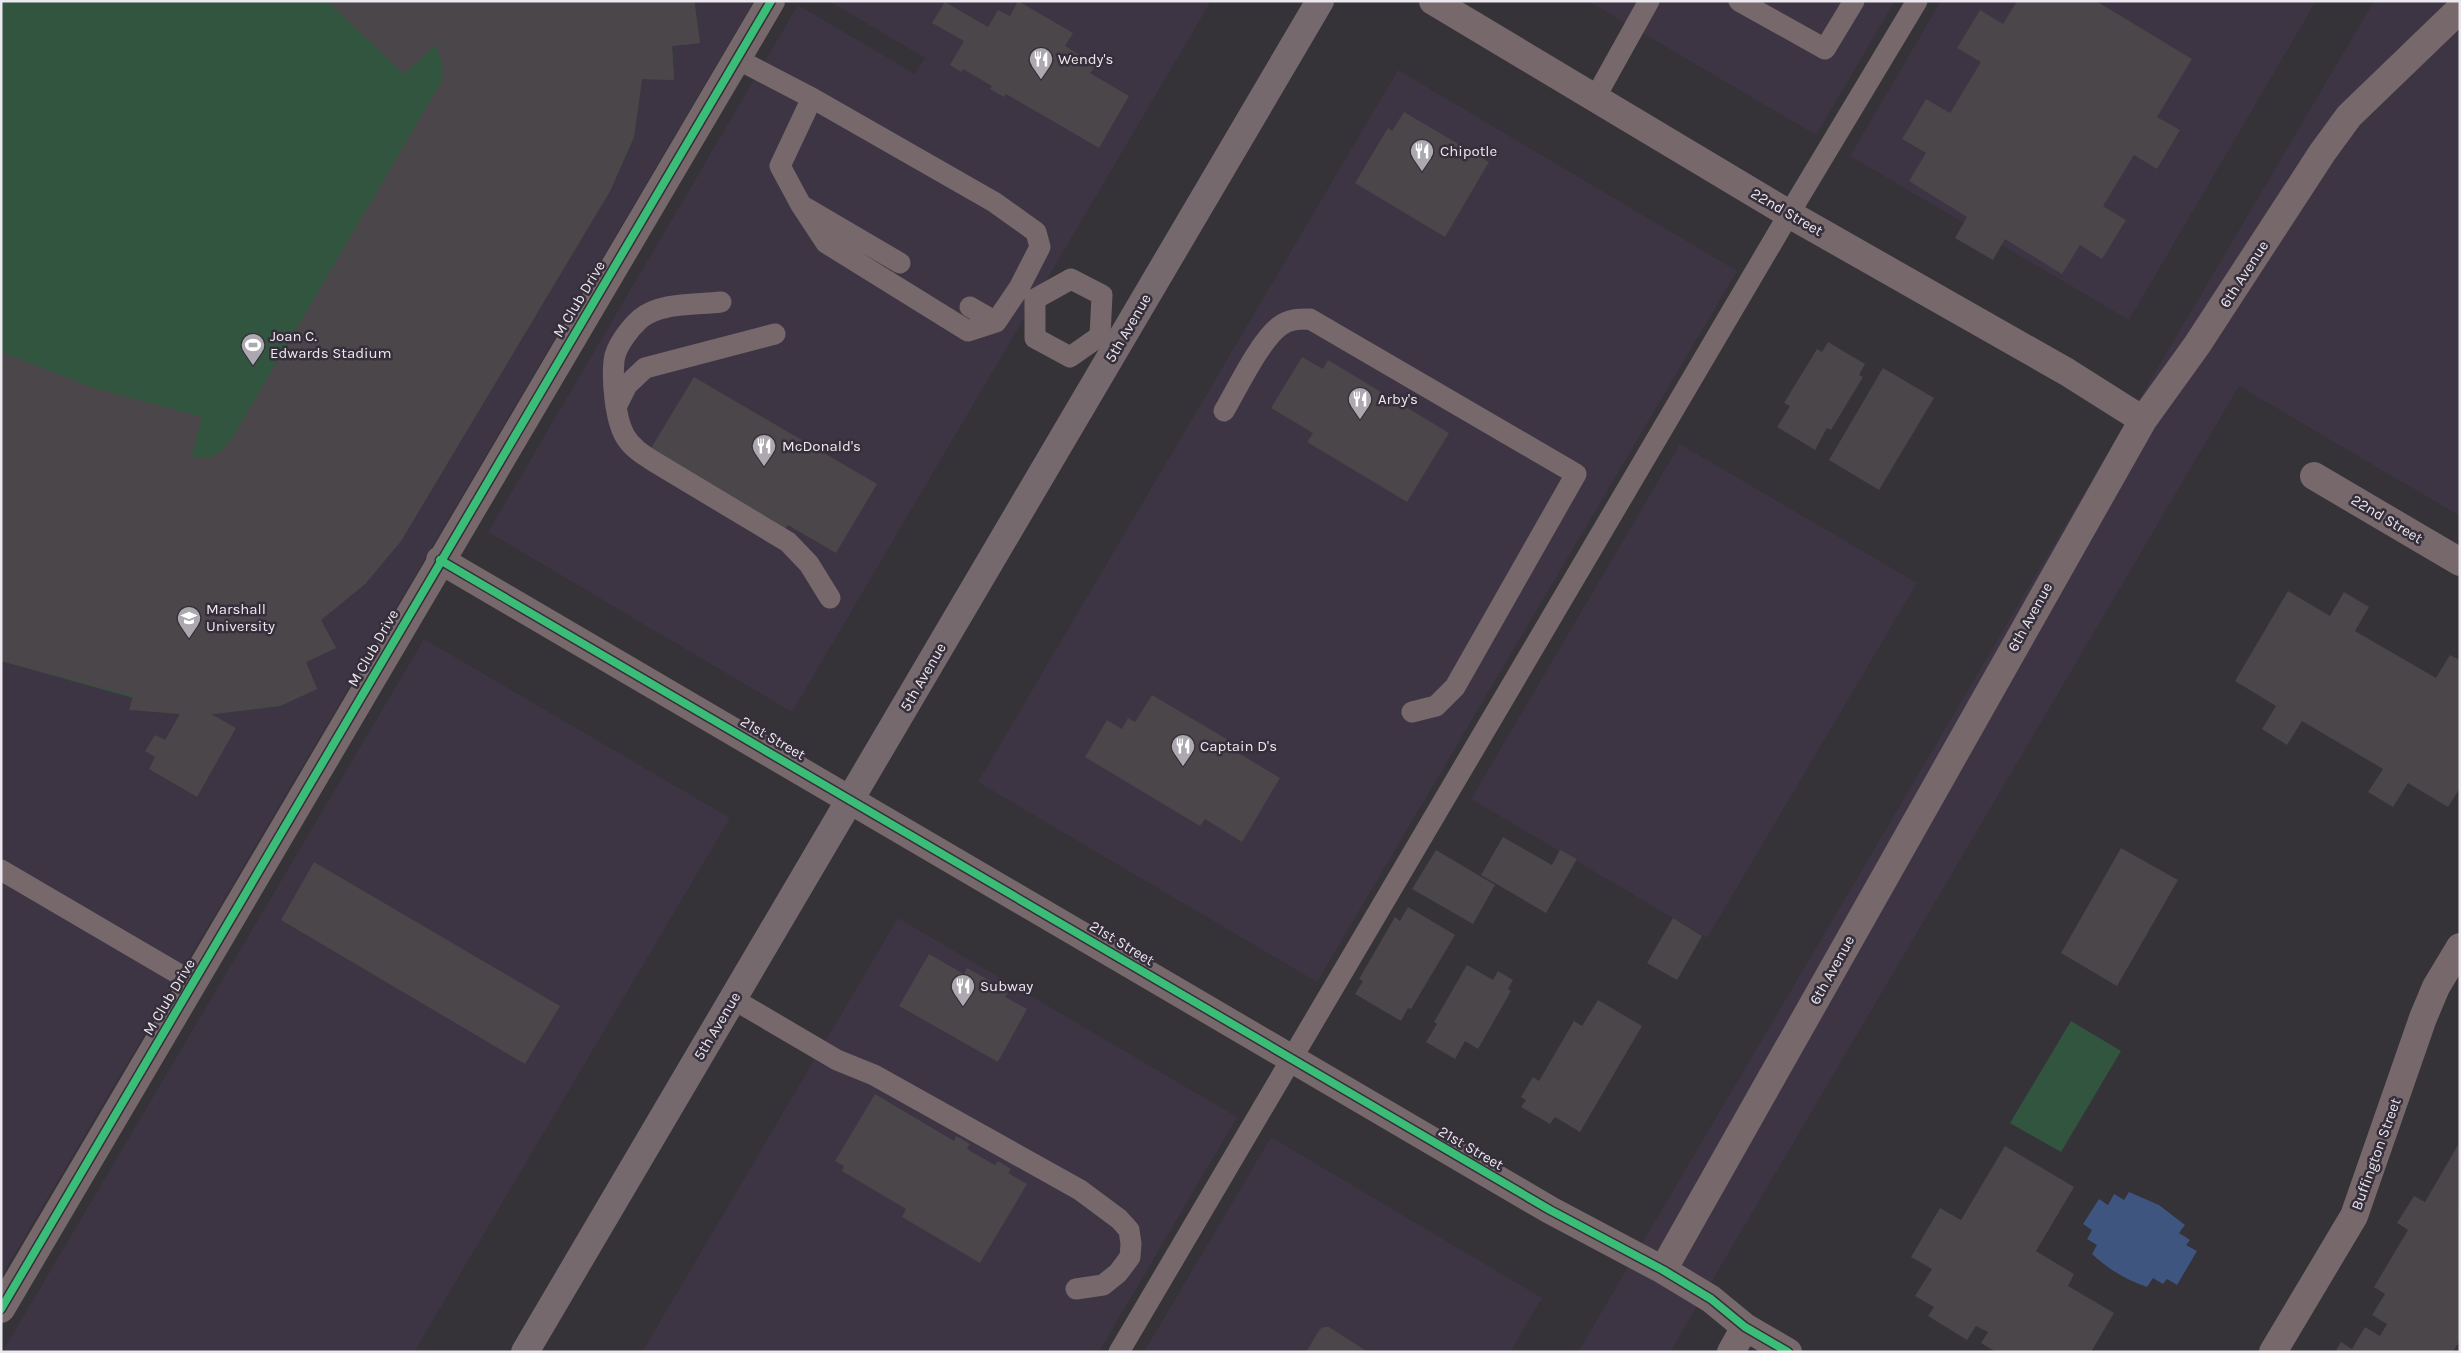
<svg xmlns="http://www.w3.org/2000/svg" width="2461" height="1353" font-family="Karla,sans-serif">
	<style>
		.built { fill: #3e3544 }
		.green { fill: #32553f }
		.water { fill: #3e557f }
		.building { fill: #4a4649 }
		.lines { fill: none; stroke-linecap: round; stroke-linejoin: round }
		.lane { stroke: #76686b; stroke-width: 21 }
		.street { stroke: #76686b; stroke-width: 28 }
		.primary { stroke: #75696d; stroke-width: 28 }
		.cycleway-casing { stroke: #362f3b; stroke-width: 11 }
		.cycleway { stroke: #3abd76; stroke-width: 8 }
		.labels { text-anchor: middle; stroke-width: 5; stroke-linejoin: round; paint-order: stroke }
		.poi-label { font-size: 15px; fill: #ece8ef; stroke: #362f3b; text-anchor: start }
		.street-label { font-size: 15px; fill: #ece8ef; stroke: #362f3b }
	</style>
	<rect width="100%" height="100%" fill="#353238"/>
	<!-- built -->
	<path class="built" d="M1,1H754L1,1277Z
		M829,1H1211L792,712L488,532L798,5L915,74L925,58Z
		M1588,1H1895L1816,135Z
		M1941,1H2316L2129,320L1850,156Z
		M2374,1H2460V516L2239,386L1670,1352H1578Z
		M1398,70L1737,271L1317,982L978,782Z
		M1680,444L1917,583L1707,938L1471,799Z
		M424,639L730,818L414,1352H9L4,1349Z
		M898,918L1237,1117L1099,1352H642Z
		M1271,1137L1542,1298L1510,1352H1144Z"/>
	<!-- green -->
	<path class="green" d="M1,1H694L695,5L700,43L672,46L674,80L642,79L634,137L610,191L401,541L365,584L321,620L336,648L306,662L317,689L280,706L198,716L1,661Z
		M2071,1021L2121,1051L2061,1152L2010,1123Z"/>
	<!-- water -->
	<path class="water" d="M2129,1192L2159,1205L2185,1225L2179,1233L2190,1240L2186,1245L2197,1251L2177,1285L2167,1279L2163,1284L2153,1278L2147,1287C2126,1280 2108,1269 2092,1254L2097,1245L2087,1239L2092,1230L2083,1224L2099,1199L2108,1205L2114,1194L2124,1200Z"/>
	<!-- building -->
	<path class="building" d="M327,1H694L700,43L672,46L674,80L642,79L634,137L610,191L401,541L365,584L321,620L336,648L306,662L317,689L280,706L211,714L236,728L197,797L149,769L155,757L145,751L155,735L165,740L180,714L129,710L133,696L1,661V352L95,388L202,417L192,457L207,458L221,451L231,440L440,84L443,74L441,58L436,45L404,74Z
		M1018,1L1073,33L1065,46L1096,65L1090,73L1129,96L1099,148L1006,94L1004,97L990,89L992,86L963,69L961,72L950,65L964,41L932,23L945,2L988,27L998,10L1010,16Z
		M2017,1H2096L2192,59L2157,117L2180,130L2157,169L2134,155L2103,206L2126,220L2102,259L2080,245L2062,274L2005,239L1993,260L1955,238L1967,217L1909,181L1926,153L1902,139L1926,99L1950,113L1981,62L1957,48L1980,10L2003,24Z
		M1404,112L1489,162L1445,237L1355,183L1388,128L1392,131Z
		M1828,342L1865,364L1859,375L1863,377L1831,430L1827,428L1815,450L1777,427L1790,406L1784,403L1817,349L1822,352Z
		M1302,357L1323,369L1328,360L1449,433L1407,502L1307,442L1313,433L1271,408Z
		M1883,368L1934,398L1879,490L1829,460Z
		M694,377L877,484L836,553L788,525L785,529L650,450Z
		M2288,591L2330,616L2344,592L2369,607L2355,631L2436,678L2450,655L2460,660V788L2448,807L2408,783L2393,807L2368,792L2383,769L2302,721L2287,745L2262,729L2276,706L2235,681Z
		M1152,695L1230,741L1227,746L1280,778L1242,842L1205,819L1200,826L1085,757L1107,720L1122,729L1128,718L1135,722Z
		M1503,837L1552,865L1560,850L1577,859L1546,913L1481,875Z
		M2121,848L2178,880L2117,986L2061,953Z
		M1436,850L1495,885L1473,924L1412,889Z
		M314,862L560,1006L525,1064L281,920Z
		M1408,907L1455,935L1411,1009L1408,1008L1401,1021L1355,994L1363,981L1359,979L1395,917L1400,921Z
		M1673,918L1702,936L1677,980L1647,963Z
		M929,954L964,974L967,968L1008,991L1005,997L1027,1009L998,1062L899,1006Z
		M1467,965L1493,980L1498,971L1513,980L1508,989L1511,991L1478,1049L1465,1041L1455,1059L1426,1042L1437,1024L1434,1022Z
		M1598,1000L1642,1026L1580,1132L1555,1117L1550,1124L1521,1107L1526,1100L1521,1097L1533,1077L1539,1081L1574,1021L1582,1026Z
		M875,1094L954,1141L956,1136L970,1144L967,1148L970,1151L995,1165L998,1161L1011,1169L1008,1173L1027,1184L980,1263L902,1217L906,1209L842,1171L844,1166L835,1161Z
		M2458,1145L2460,1340L2453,1352H2335L2341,1342L2352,1349L2365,1327L2380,1336L2387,1324L2372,1315L2385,1294L2374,1287L2408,1230L2397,1223L2414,1196L2425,1202Z
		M2005,1146L2074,1187L2036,1251L2074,1274L2068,1286L2114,1313L2091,1352H1996L1981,1343L1988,1332L1976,1326L1967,1340L1928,1316L1934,1307L1915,1296L1932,1269L1911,1257L1940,1208L1961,1220Z
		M1324,1327H1329L1368,1352H1306L1320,1329Z"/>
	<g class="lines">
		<!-- lane -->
		<path class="lane" d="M1739,1L1825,49L1854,1
			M737,59L812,98L994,202L1036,232L1040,247L1019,288L996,322L970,307
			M812,98L780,166L801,205L900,263
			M1595,98L1649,1
			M801,205L826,243L968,331L996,322
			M1035,299L1071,279L1102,295L1100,336
			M1035,299V338L1070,357L1100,336
			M721,302C695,305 660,302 640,319C630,328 615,347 614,361C612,380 615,419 625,436C631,447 642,454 653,461L788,542L809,564L830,598
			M616,407L627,385L645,368L775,334
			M1224,411C1237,389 1261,339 1280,326C1289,319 1299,319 1310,319L1576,474L1455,687L1436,706L1412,712
			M1,870L194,983
			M733,999L837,1060L874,1075L1080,1190L1119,1219L1129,1230L1131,1244L1130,1257L1118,1273L1103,1285L1076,1289
			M1119,1352L1789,214L1917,1"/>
		<!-- street -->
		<path class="street" d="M1433,1L1789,214L2067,372L2143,420
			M2314,476L2460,562
			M440,560L1550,1210L1663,1270L1711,1299L1745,1327L1788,1352
			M1663,1270L2143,420L2197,345L2322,153L2349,116L2460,9
			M1,1309L771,1
			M1731,1352L1745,1327
			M2273,1352L2354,1216L2423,1018L2436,987L2460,947"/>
		<!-- primary -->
		<path class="primary" d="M525,1352L1320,1"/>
		<!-- cycleway casing -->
		<g class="cycleway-casing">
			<path id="cycleway" d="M440,560L1550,1210L1663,1270L1711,1299L1745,1327L1788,1352
				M1,1309L771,1"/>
		</g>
		<!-- cycleway -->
		<use href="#cycleway" class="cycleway"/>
	</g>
	<!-- icons -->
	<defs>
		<g id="restaurant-pin" transform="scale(1.25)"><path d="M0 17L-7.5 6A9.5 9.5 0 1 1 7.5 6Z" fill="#aca8af" stroke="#362f3b"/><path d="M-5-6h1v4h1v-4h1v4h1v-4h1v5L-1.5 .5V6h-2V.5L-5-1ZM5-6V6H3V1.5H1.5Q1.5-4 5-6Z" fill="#fff"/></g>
		<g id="stadium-pin" transform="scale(1.25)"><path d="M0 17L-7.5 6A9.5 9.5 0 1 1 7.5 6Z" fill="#aca8af" stroke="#362f3b"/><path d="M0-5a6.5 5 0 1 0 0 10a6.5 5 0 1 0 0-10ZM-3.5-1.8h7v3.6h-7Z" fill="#fff"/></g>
		<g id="university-pin" transform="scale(1.25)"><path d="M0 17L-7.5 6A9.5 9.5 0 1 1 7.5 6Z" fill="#aca8af" stroke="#362f3b"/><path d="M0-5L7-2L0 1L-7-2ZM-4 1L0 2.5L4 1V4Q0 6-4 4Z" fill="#fff"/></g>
	</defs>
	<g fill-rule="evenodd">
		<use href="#restaurant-pin" x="1041" y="59"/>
		<use href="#restaurant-pin" x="1422" y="151"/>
		<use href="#stadium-pin" x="253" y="345"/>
		<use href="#restaurant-pin" x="1360" y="399"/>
		<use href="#restaurant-pin" x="764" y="446"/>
		<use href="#university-pin" x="189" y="618"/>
		<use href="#restaurant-pin" x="1183" y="746"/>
		<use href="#restaurant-pin" x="963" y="986"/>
	</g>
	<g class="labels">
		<!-- poi labels -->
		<g class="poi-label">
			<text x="1058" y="64">Wendy's</text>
			<text x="1440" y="156">Chipotle</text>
			<text x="270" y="341">Joan C.<tspan x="270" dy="17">Edwards Stadium</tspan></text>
			<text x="1378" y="404">Arby's</text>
			<text x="782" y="451">McDonald's</text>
			<text x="206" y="614">Marshall<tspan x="206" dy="17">University</tspan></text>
			<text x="1200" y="751">Captain D's</text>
			<text x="980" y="991">Subway</text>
		</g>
		<!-- street labels -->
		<g class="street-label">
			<text transform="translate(1787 212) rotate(30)" y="5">22nd Street</text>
			<text transform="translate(2244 274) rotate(-57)" y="5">6th Avenue</text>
			<text transform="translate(579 299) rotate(-59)" y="5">M Club Drive</text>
			<text transform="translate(1128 328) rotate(-60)" y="5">5th Avenue</text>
			<text transform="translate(2387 519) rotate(31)" y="5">22nd Street</text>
			<text transform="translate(2030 617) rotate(-61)" y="5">6th Avenue</text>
			<text transform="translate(373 648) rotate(-60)" y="5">M Club Drive</text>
			<text transform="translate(923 677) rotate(-60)" y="5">5th Avenue</text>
			<text transform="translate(773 738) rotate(30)" y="5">21st Street</text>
			<text transform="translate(1122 943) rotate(31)" y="5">21st Street</text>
			<text transform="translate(1832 970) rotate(-61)" y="5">6th Avenue</text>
			<text transform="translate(169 997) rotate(-59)" y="5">M Club Drive</text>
			<text transform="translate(717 1026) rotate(-59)" y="5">5th Avenue</text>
			<text transform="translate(1471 1148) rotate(30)" y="5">21st Street</text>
			<text transform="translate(2376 1154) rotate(-70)" y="5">Buffington Street</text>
		</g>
	</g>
	<!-- border -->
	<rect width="2461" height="1353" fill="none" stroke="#ece8ef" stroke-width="5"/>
</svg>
